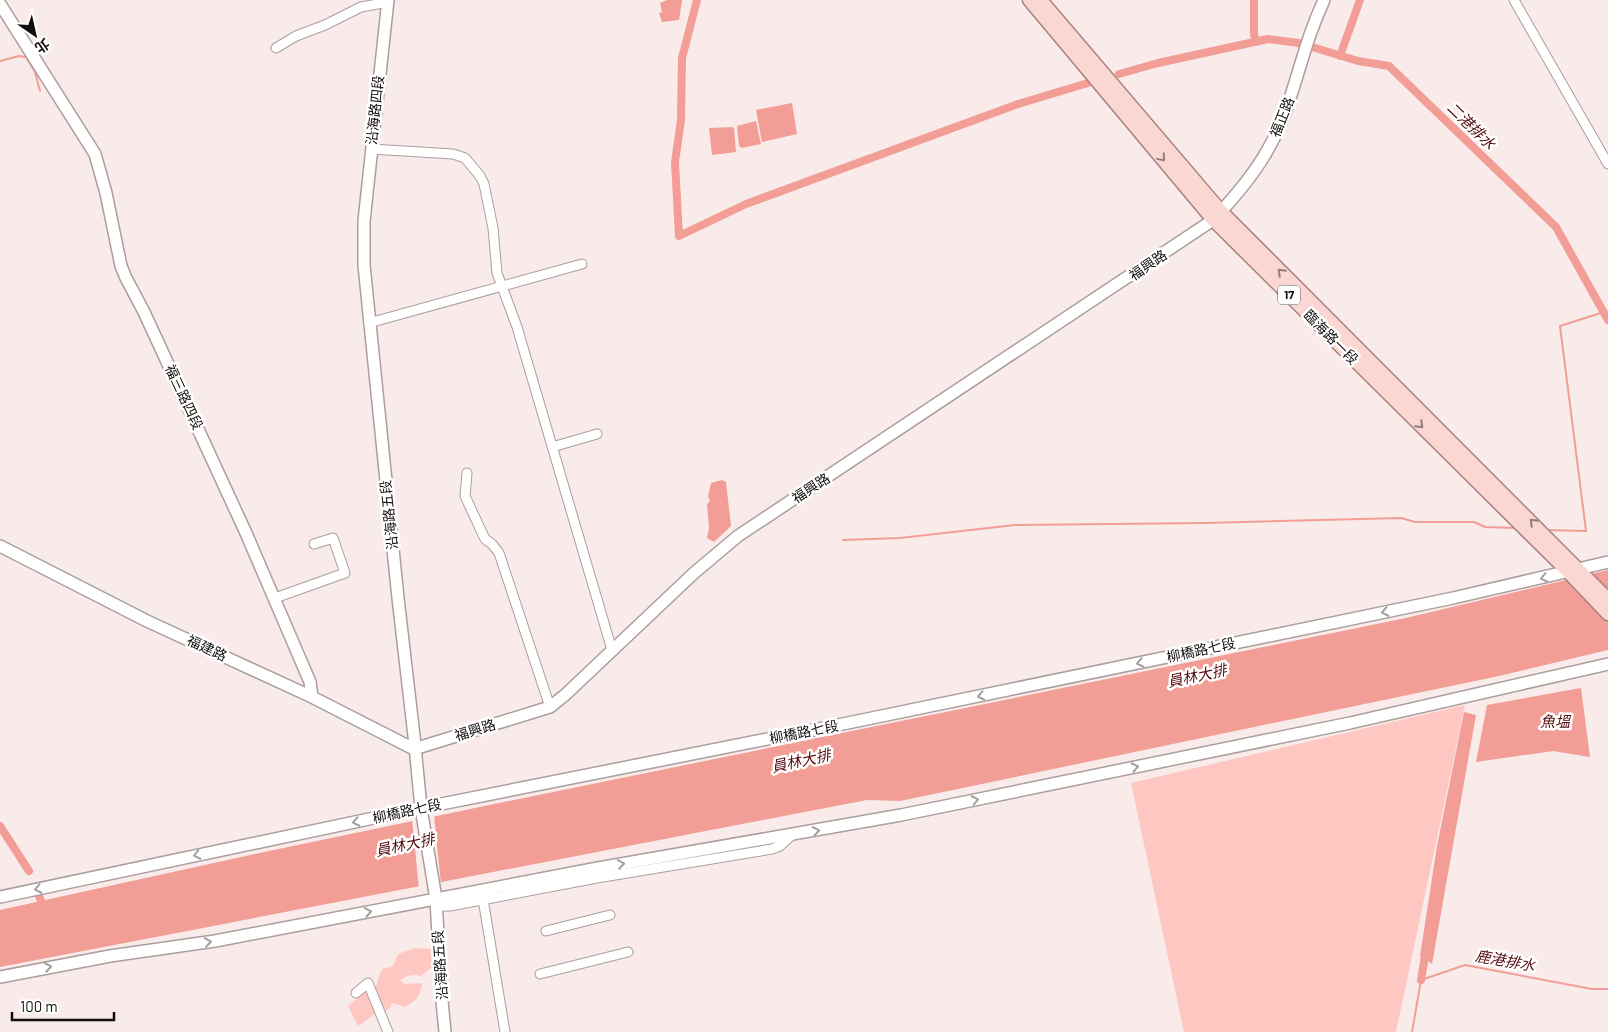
<svg xmlns="http://www.w3.org/2000/svg" width="1608" height="1032" font-family="Barlow,'Noto Sans TC',sans-serif">
	<style>
		.green { fill: #fec7c1 }
		.water { fill: #f29d95 }
		.pier { fill: #f9ebea }
		.lines { fill: none; stroke-linecap: round; stroke-linejoin: round }
		.stream { stroke: #f29d95; stroke-width: 2 }
		.canal { stroke: #f29d95; stroke-width: 8 }
		.street-casing { stroke: #ab9e9d; stroke-width: 11 }
		.secondary-casing { stroke: #ab9e9d; stroke-width: 14 }
		.primary-casing { stroke: #a9807c; stroke-width: 15 }
		.street { stroke: #fff; stroke-width: 9 }
		.secondary { stroke: #fff; stroke-width: 11 }
		.primary { stroke: #fbd7d4; stroke-width: 12 }
		.oneway { stroke: #937d7b }
		.oneway2 { stroke: #a19f9f }
		.labels { text-anchor: middle; stroke-width: 5; stroke-linejoin: round; paint-order: stroke }
		.shield { fill: #fff; stroke: #5a5757; stroke-width: 1 }
		.shield-label { font-size: 12px; font-weight: bold; fill: #140f0f }
		.street-label { font-size: 14px; fill: #140f0f; stroke: #fff }
		.water-label { font-size: 15px; font-style: italic; fill: #560b0e; stroke: #fff }
	</style>
	<rect width="100%" height="100%" fill="#f9ebea"/>
	<!-- green -->
	<path class="green" d="M1465,705L1396,1032H1184L1131,783Z
		M415,948L431,949L432,967L421,976C413,974 408,975 400,980L404,984L422,983C421,995 416,1001 405,1007L392,1003L390,1008L379,1015L378,1012L358,1026L348,1006L358,998V989L376,986L382,969L393,966L398,954Z"/>
	<!-- water -->
	<path class="water" d="M667,0H682L679,20L662,22L659,13L662,12L660,3Z
		M792,103L797,134L762,142L756,110Z
		M756,121L761,144L742,148L739,146L737,126Z
		M732,127L734,128L736,152L712,155L709,128Z
		M722,480L726,482L731,526L714,542L707,538L709,528L707,504L710,501L708,496L711,483Z
		M1608,570V650L1499,676L900,801L867,800L0,967V910L269,851L499,803L1406,618Z
		M1581,688L1590,757L1553,751L1476,762L1487,705Z
		M1464,712L1476,715L1432,964L1420,956L1437,846Z"/>
	<!-- pier -->
	<path class="pier" d="M434,815L441,885L419,889L412,819Z"/>
	<g class="lines">
		<!-- stream -->
		<path class="stream" d="M0,61L19,56L26,57L35,72L40,91
			M1545,530L1586,531L1560,326L1604,312
			M843,540L900,538L1015,525L1204,523L1401,518L1415,522H1474L1485,527L1516,528
			M1412,1032L1421,980L1465,965L1592,989H1608"/>
		<!-- canal -->
		<path class="canal" d="M697,0L682,58L681,120L675,162L679,236L746,204L1018,104L1088,83
			M1254,0V34L1256,42
			M1340,56L1360,0
			M1119,74L1158,63L1268,39L1299,43L1358,61L1389,66L1556,227L1608,320
			M0,826L29,871
			M39,896L45,911
			M1421,980L1426,950"/>
		<!-- street casing -->
		<g class="street-casing">
			<path id="street" d="M1514,0L1608,164
				M276,48L296,36L325,25L361,7L388,2
				M371,149L453,154L465,158L480,176L484,184L493,228L497,273L517,327L612,650
				M369,323L582,264
				M552,447L597,434
				M467,473L465,496L485,539L492,544L499,553L550,707
				M275,598L345,573L333,538L314,544
				M436,899L442,906H450L597,878L772,849L780,846L792,835
				M483,899L505,1032
				M546,931L610,915
				M540,974L628,952
				M356,993L368,983L388,1032"/>
		</g>
		<!-- secondary casing -->
		<g class="secondary-casing">
			<path id="secondary" d="M388,0L364,221V265L398,598L414,736L421,808L436,899L441,991L445,1032
				M0,4L95,154L106,193L121,266L126,278L144,312L246,533L310,682L312,697
				M0,546L147,621L312,697L414,749L550,707L565,695L694,573L738,536L1213,220C1233,199 1253,176 1267,151C1289,114 1297,71 1311,32C1315,21 1319,11 1324,0
				M0,897L421,808L838,725L1453,598L1608,562
				M0,977L110,956L215,941L598,868L901,815L1350,723L1608,664"/>
		</g>
		<!-- primary casing -->
		<g class="primary-casing">
			<path id="primary" d="M1029,0L1213,220L1568,572L1608,614
				M1041,0L1221,211L1608,599"/>
		</g>
		<!-- street -->
		<use href="#street" class="street"/>
		<!-- secondary -->
		<use href="#secondary" class="secondary"/>
		<!-- primary -->
		<use href="#primary" class="primary"/>
	</g>
	<!-- one-way arrows -->
	<defs><path id="oneway-chevron" d="M-2-3.5L2.5 0L-2 3.5" fill="none" stroke-width="1.6" stroke-linecap="round" stroke-linejoin="round" transform="scale(1.25)"/></defs>
	<g class="oneway">
		<use href="#oneway-chevron" transform="translate(1162 158) rotate(50)"/>
		<use href="#oneway-chevron" transform="translate(1281 272) rotate(-135)"/>
		<use href="#oneway-chevron" transform="translate(1420 425) rotate(45)"/>
		<use href="#oneway-chevron" transform="translate(1533 522) rotate(-135)"/>
	</g>
	<g class="oneway2">
		<use href="#oneway-chevron" transform="translate(1544 578) rotate(167)"/>
		<use href="#oneway-chevron" transform="translate(1385 612) rotate(168)"/>
		<use href="#oneway-chevron" transform="translate(1140 663) rotate(168)"/>
		<use href="#oneway-chevron" transform="translate(981 696) rotate(168)"/>
		<use href="#oneway-chevron" transform="translate(1135 767) rotate(-12)"/>
		<use href="#oneway-chevron" transform="translate(975 800) rotate(-12)"/>
		<use href="#oneway-chevron" transform="translate(356 822) rotate(168)"/>
		<use href="#oneway-chevron" transform="translate(816 831) rotate(-10)"/>
		<use href="#oneway-chevron" transform="translate(197 855) rotate(168)"/>
		<use href="#oneway-chevron" transform="translate(621 864) rotate(-10)"/>
		<use href="#oneway-chevron" transform="translate(38 889) rotate(168)"/>
		<use href="#oneway-chevron" transform="translate(368 912) rotate(-11)"/>
		<use href="#oneway-chevron" transform="translate(208 942) rotate(-8)"/>
		<use href="#oneway-chevron" transform="translate(48 967) rotate(-10)"/>
	</g>
	<g class="labels">
		<!-- shield labels -->
		<rect class="shield" x="1278" y="285.5" width="22" height="19" rx="4"/>
		<g class="shield-label">
			<text x="1289" y="299">17</text>
		</g>
		<!-- street labels -->
		<g class="street-label">
			<text transform="translate(375 110) rotate(-84)" y="5">沿海路四段</text>
			<text transform="translate(1282 117) rotate(-68)" y="5">福正路</text>
			<text transform="translate(1148 265) rotate(-34)" y="5">福興路</text>
			<text transform="translate(1331 337) rotate(45)" y="5">臨海路一段</text>
			<text transform="translate(184 397) rotate(65)" y="5">福三路四段</text>
			<text transform="translate(811 488) rotate(-33)" y="5">福興路</text>
			<text transform="translate(389 515) rotate(-96)" y="5">沿海路五段</text>
			<text transform="translate(207 648) rotate(25)" y="5">福建路</text>
			<text transform="translate(1201 650) rotate(-12)" y="5">柳橋路七段</text>
			<text transform="translate(475 730) rotate(-17)" y="5">福興路</text>
			<text transform="translate(804 732) rotate(-11)" y="5">柳橋路七段</text>
			<text transform="translate(407 811) rotate(-12)" y="5">柳橋路七段</text>
			<text transform="translate(440 965) rotate(-94)" y="5">沿海路五段</text>
		</g>
		<!-- water labels -->
		<g class="water-label">
			<text transform="translate(1471 126) rotate(44)" y="5">二港排水</text>
			<text transform="translate(1197 676) rotate(-12)" y="5">員林大排</text>
			<text x="1555" y="727">魚塭</text>
			<text transform="translate(801 761) rotate(-12)" y="5">員林大排</text>
			<text transform="translate(405 845) rotate(-12)" y="5">員林大排</text>
			<text transform="translate(1505 961) rotate(10)" y="5">鹿港排水</text>
		</g>
	</g>
	<!-- north arrow -->
	<g transform="translate(35 35) rotate(146)" stroke="#ffffff" stroke-width="4" paint-order="stroke">
	<path d="M0-4L9 19L0 12L-9 19Z" fill="#140f0f"/>
	<text y="-8" font-size="14" font-weight="bold" text-anchor="middle" fill="#140f0f">北</text>
	</g>
	<!-- scale -->
	<path d="M12 1012v8h102v-8" fill="none" stroke="#140f0f" stroke-width="2.5"/>
	<text x="20" y="1012" font-size="15" fill="#140f0f" stroke="#ffffff" stroke-width="4" paint-order="stroke">100 m</text>
</svg>
